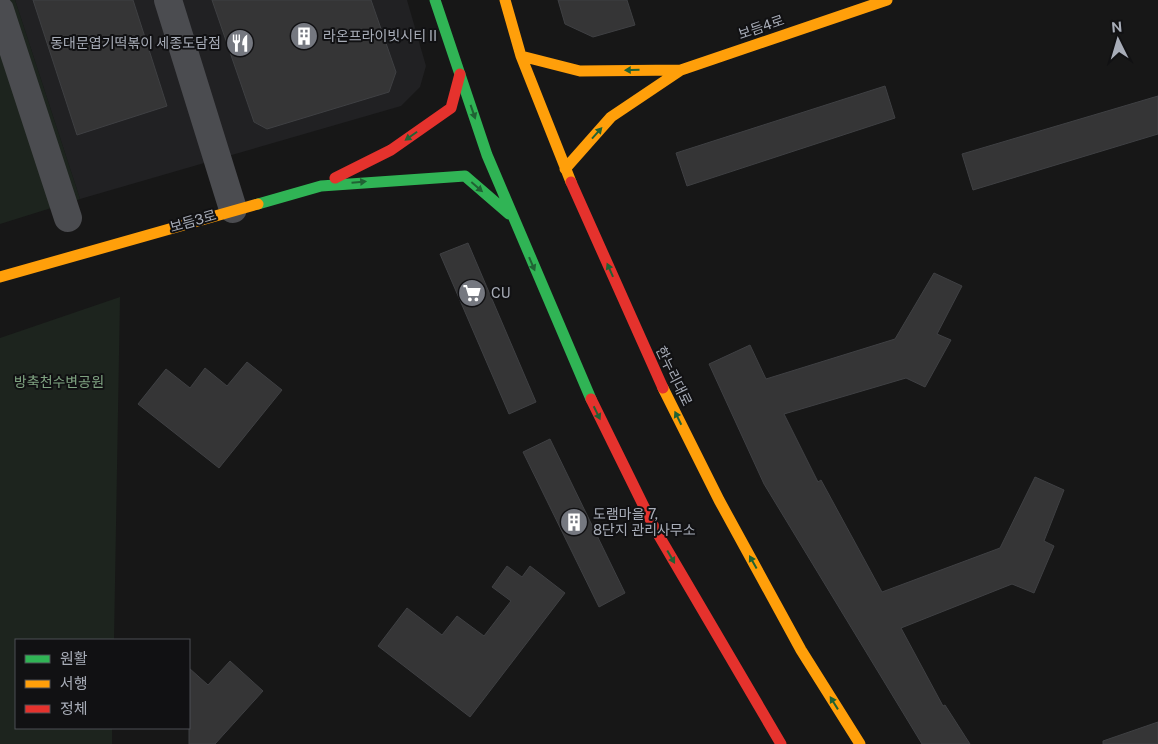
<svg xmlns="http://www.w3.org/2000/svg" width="1158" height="744" font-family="'Public Sans','Noto Sans KR',sans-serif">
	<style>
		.built { fill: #212123 }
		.green { fill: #1d241e }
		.building { fill: #353536; stroke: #3f4043 }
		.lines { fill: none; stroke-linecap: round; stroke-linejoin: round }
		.street { stroke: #4b4c50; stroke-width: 28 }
		.fast { stroke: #30b455; stroke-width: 11 }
		.slow { stroke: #ff9f0a; stroke-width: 11 }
		.jam { stroke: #e5322d; stroke-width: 11 }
		.oneway { fill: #206234 }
		.labels { text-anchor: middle; stroke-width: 4; stroke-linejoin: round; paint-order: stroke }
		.street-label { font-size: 14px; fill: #a8adb8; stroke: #111113 }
		.poi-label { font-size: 14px; fill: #a8adb8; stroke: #111113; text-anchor: start }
		.park-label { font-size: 14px; fill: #7fa381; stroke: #111113 }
	</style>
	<rect width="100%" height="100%" fill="#171717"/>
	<!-- built -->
	<path class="built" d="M15,0H407L426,66L420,87L401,106L80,199Z"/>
	<!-- green -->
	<path class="green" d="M0,0H15L80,199L0,224Z
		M120,297L114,640H16V728H112V744H0V338Z"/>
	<!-- building -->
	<path class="building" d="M33,0H133L167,106L77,135Z
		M212,0H371L396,72L389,92L267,129L254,122Z
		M558,0H627L635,25L593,37L565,24Z
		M885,86L895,118L687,186L676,153Z
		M1158,96V134L973,190L962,154Z
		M468,243L536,402L509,414L440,254Z
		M934,273L962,286L937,334L951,340L925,387L906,378L784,414L818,482L821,480L882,592L1000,548L1035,477L1064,490L1044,541L1054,546L1034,593L1012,584L901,628L943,706L945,705L970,744H922L764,484L709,364L750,345L766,379L895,339Z
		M247,362L282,390L219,468L138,404L166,369L190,388L205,368L227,386Z
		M550,439L625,593L599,607L523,452Z
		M507,566L522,577L530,566L565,593L470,717L378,646L407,608L442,635L457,616L484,636L511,601L492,587Z
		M230,661L263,691L215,744H189V668L208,685Z
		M1158,722V744H1103V741Z"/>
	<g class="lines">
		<!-- street -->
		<path class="street" d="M168,0L233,209
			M0,10L68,218"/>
		<!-- fast -->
		<path class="fast" d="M435,0L487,155L591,399
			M258,204L321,186L465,176L509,214"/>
		<!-- slow -->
		<path class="slow" d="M505,0L521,56L571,182
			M521,56L580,71L681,70
			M565,169L611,117L681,70L887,0
			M0,277L258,204
			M663,388L719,500L801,650L860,744"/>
		<!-- jam -->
		<path class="jam" d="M335,178L391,150L451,108L460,74
			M571,182L663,388
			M591,399L655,529L781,744"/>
	</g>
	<!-- one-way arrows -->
	<defs><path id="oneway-solid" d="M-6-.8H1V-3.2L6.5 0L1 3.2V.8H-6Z" transform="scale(1.25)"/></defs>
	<g class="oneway">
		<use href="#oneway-solid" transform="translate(632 70) rotate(179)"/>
		<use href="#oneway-solid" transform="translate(473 112) rotate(71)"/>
		<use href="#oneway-solid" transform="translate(597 133) rotate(-48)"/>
		<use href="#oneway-solid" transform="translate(411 136) rotate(145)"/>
		<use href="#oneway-solid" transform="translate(359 182) rotate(-5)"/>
		<use href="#oneway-solid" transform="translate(477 187) rotate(41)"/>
		<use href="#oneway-solid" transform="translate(532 264) rotate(67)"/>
		<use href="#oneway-solid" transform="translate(610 270) rotate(-114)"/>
		<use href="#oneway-solid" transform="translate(597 413) rotate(64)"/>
		<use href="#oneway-solid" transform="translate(678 418) rotate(-116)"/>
		<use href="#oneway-solid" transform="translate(671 557) rotate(60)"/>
		<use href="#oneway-solid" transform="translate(753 562) rotate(-119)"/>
		<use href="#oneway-solid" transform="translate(834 703) rotate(-122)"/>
	</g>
	<!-- icons -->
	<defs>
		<g id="building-disc" transform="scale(1.4375)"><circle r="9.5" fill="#757880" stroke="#111113"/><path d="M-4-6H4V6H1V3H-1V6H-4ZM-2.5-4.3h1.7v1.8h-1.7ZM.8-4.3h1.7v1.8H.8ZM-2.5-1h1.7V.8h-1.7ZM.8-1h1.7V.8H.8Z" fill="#fff"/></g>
		<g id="restaurant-disc" transform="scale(1.4375)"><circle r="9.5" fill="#757880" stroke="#111113"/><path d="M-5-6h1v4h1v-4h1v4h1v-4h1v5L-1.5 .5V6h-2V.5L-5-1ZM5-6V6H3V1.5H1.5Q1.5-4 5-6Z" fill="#fff"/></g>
		<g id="supermarket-disc" transform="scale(1.4375)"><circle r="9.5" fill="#757880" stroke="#111113"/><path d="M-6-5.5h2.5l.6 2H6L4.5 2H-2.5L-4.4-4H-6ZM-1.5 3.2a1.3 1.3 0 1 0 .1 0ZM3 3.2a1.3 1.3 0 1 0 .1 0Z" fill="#fff"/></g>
	</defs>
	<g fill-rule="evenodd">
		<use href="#building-disc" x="304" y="36"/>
		<use href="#restaurant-disc" x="240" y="43"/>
		<use href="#supermarket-disc" x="472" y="293"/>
		<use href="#building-disc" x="574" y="522"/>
	</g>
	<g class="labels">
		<!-- street labels -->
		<g class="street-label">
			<text transform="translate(761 27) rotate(-19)" y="5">보듬4로</text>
			<text transform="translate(193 221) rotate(-16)" y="5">보듬3로</text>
			<text transform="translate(674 376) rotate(64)" y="5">한누리대로</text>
		</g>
		<!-- poi labels -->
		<g class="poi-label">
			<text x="323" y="41">라온프라이빗시티Ⅱ</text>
			<text x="221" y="48" text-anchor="end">동대문엽기떡볶이 세종도담점</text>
			<text x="491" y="298">CU</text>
			<text x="593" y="519">도램마을 7,<tspan x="593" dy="16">8단지 관리사무소</tspan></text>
		</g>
		<!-- park labels -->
		<g class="park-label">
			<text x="59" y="387">방축천수변공원</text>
		</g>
	</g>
	<!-- legend -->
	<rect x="15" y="639" width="175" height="90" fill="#111113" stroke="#4d4f55"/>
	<rect x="25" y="655" width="25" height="8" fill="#30b455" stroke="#4d4f55"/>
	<text x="60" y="664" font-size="15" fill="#a8adb8">원활</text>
	<rect x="25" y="680" width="25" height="8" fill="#ff9f0a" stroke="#4d4f55"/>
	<text x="60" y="689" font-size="15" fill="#a8adb8">서행</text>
	<rect x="25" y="705" width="25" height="8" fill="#e5322d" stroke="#4d4f55"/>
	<text x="60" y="714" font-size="15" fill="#a8adb8">정체</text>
	<!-- north arrow -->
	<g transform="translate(1118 40) rotate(355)" stroke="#111113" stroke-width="4" paint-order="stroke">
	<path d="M0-4L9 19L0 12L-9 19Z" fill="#a8adb8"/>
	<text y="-8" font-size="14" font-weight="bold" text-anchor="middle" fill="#a8adb8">N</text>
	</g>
</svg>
